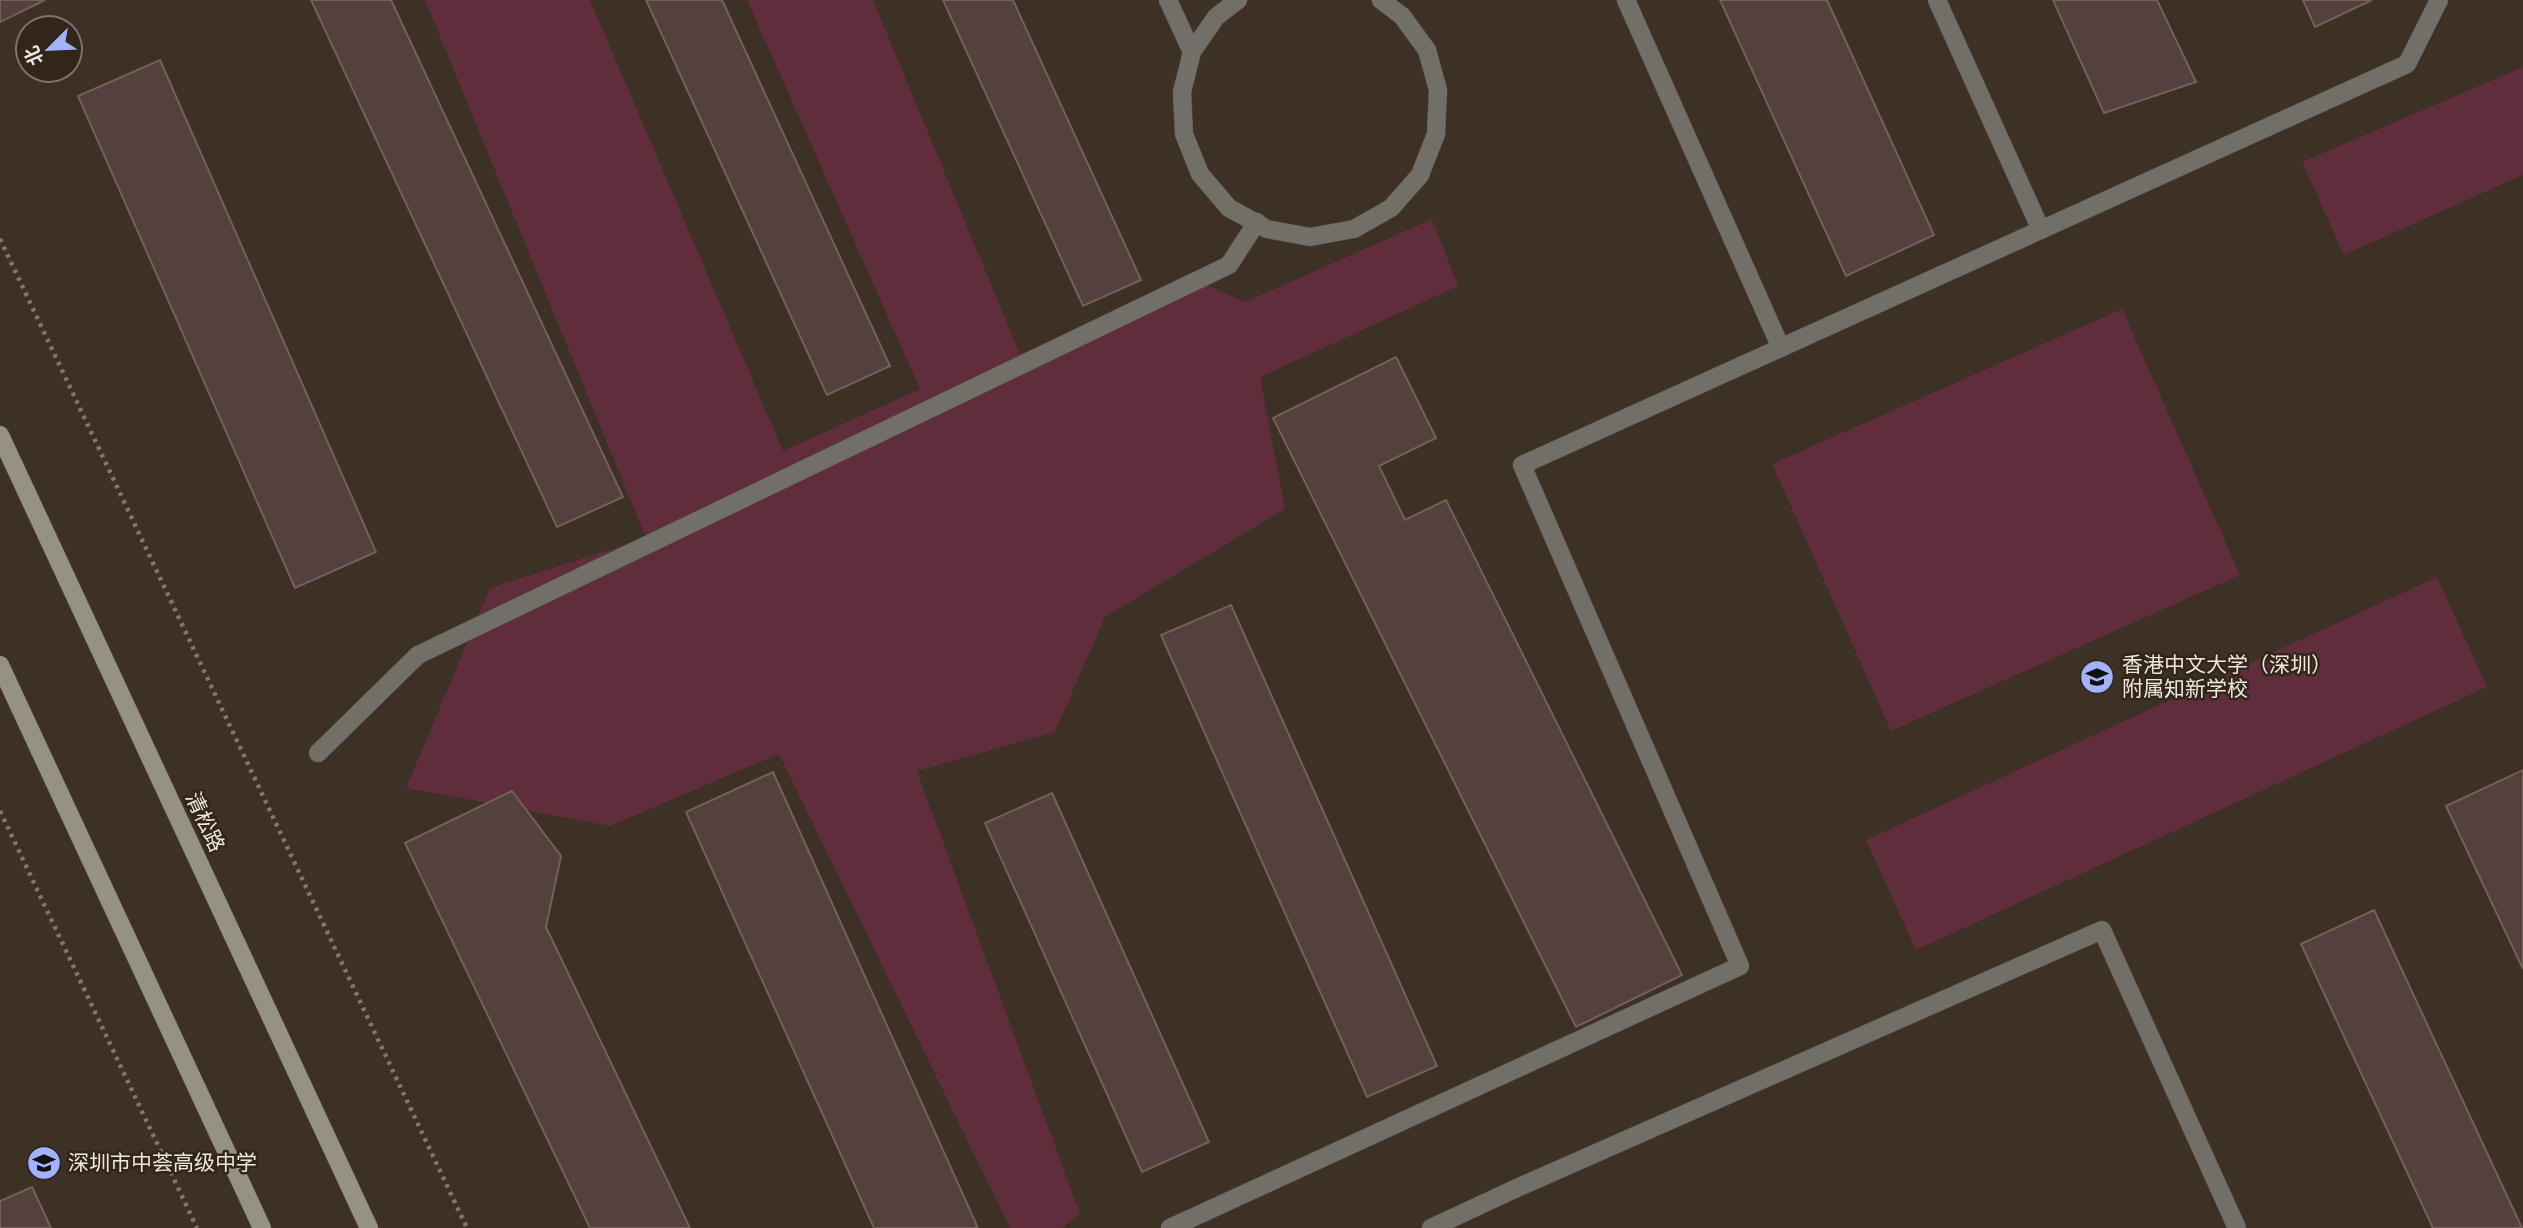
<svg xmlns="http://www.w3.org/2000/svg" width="2523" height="1228" font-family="'Libre Baskerville','Noto Sans SC',serif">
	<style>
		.green { fill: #5f2d3b }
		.building { fill: #54413d; stroke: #745f5b; stroke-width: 2 }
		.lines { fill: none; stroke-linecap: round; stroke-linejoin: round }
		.lane-casing { stroke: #594d42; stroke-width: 19 }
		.street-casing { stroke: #594d42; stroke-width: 19 }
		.secondary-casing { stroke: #594d42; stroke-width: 19 }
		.path { stroke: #82776c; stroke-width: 4.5; stroke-dasharray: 3.5 5; stroke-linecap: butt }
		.lane { stroke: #726f68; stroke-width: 18 }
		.street { stroke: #726f68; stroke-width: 18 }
		.secondary { stroke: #959185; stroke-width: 18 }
		.labels { text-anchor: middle; stroke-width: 5; stroke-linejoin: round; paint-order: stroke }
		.poi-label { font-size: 21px; fill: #eee6de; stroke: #32261b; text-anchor: start }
		.street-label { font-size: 21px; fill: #eee6de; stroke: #32261b }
	</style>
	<rect width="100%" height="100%" fill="#3d3024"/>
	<!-- green -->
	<path class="green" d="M425,0H590L783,451L920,389L747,0H873L1020,354L1189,277L1245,302L1432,219L1458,286L1260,377L1285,509L1105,617L1055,732L917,771L1080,1214L1062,1228H1010L779,754L610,826L406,788L490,588L646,538Z
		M2523,67V175L2344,255L2302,162Z
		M2122,309L2240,575L1891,731L1772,464Z
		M2437,577L2487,687L1916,950L1866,840Z"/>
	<!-- building -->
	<path class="building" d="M0,0H45L0,22Z
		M311,0H391L623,497L557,527Z
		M646,0H722L890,366L827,395Z
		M943,0H1013L1141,280L1083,306Z
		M1720,0H1827L1934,235L1846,276Z
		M2053,0H2157L2196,82L2104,113Z
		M2303,0H2372L2315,27Z
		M160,60L376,552L295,588L78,96Z
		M1396,357L1436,438L1379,466L1405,520L1446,500L1682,975L1576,1027L1273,418Z
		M1231,605L1437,1066L1367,1097L1161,635Z
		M2523,770V969L2446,806Z
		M773,772L978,1228H874L686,812Z
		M512,791L561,856L546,927L690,1228H590L405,843Z
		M1052,793L1209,1142L1142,1172L985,823Z
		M2374,910L2522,1228H2433L2301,944Z
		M32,1187L51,1228H0V1201Z"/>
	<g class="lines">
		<!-- lane casing -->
		<g class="lane-casing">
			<path id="lane" d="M1170,1228L1740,966L1522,465L2407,64L2439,0"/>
		</g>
		<!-- street casing -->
		<g class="street-casing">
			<path id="street" d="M1168,0L1192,52
				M1238,0L1216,17L1192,52L1182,92L1184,134L1200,174L1229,208L1267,229L1310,237L1354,229L1391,208L1420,175L1436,134L1438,90L1427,50L1402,16L1381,0
				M1626,0L1781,348
				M1937,0L2041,230
				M318,753L418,655L1229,265L1257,222
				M1431,1228L1519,1187L2102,930L2237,1228"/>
		</g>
		<!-- secondary casing -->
		<g class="secondary-casing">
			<path id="secondary" d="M0,435L369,1228
				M0,665L262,1228"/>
		</g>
		<!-- path -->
		<path class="path" d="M0,239L467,1228
			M0,811L197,1228"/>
		<!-- lane -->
		<use href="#lane" class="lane"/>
		<!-- street -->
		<use href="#street" class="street"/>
		<!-- secondary -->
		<use href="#secondary" class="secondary"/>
	</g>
	<!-- icons -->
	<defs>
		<g id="school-disc" transform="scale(1.75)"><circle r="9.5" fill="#a2b2fd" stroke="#32261b"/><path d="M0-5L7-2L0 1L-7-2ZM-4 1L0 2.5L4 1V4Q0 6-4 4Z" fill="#111"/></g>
	</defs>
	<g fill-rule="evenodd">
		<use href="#school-disc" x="2097" y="677"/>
		<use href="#school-disc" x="44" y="1163"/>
	</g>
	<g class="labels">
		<!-- poi labels -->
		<g class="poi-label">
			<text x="2122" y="672">香港中文大学（深圳）<tspan x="2122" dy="24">附属知新学校</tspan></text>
			<text x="68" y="1170">深圳市中荟高级中学</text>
		</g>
		<!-- street labels -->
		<g class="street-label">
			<text transform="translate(205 822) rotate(65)" y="7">清松路</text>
		</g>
	</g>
	<!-- north arrow -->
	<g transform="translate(49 49) rotate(246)"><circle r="33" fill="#32261b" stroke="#7d7369" stroke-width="2"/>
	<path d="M0-5L12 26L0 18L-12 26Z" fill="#a2b2fd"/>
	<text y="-10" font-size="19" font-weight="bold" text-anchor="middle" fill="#eee6de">北</text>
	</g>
</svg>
